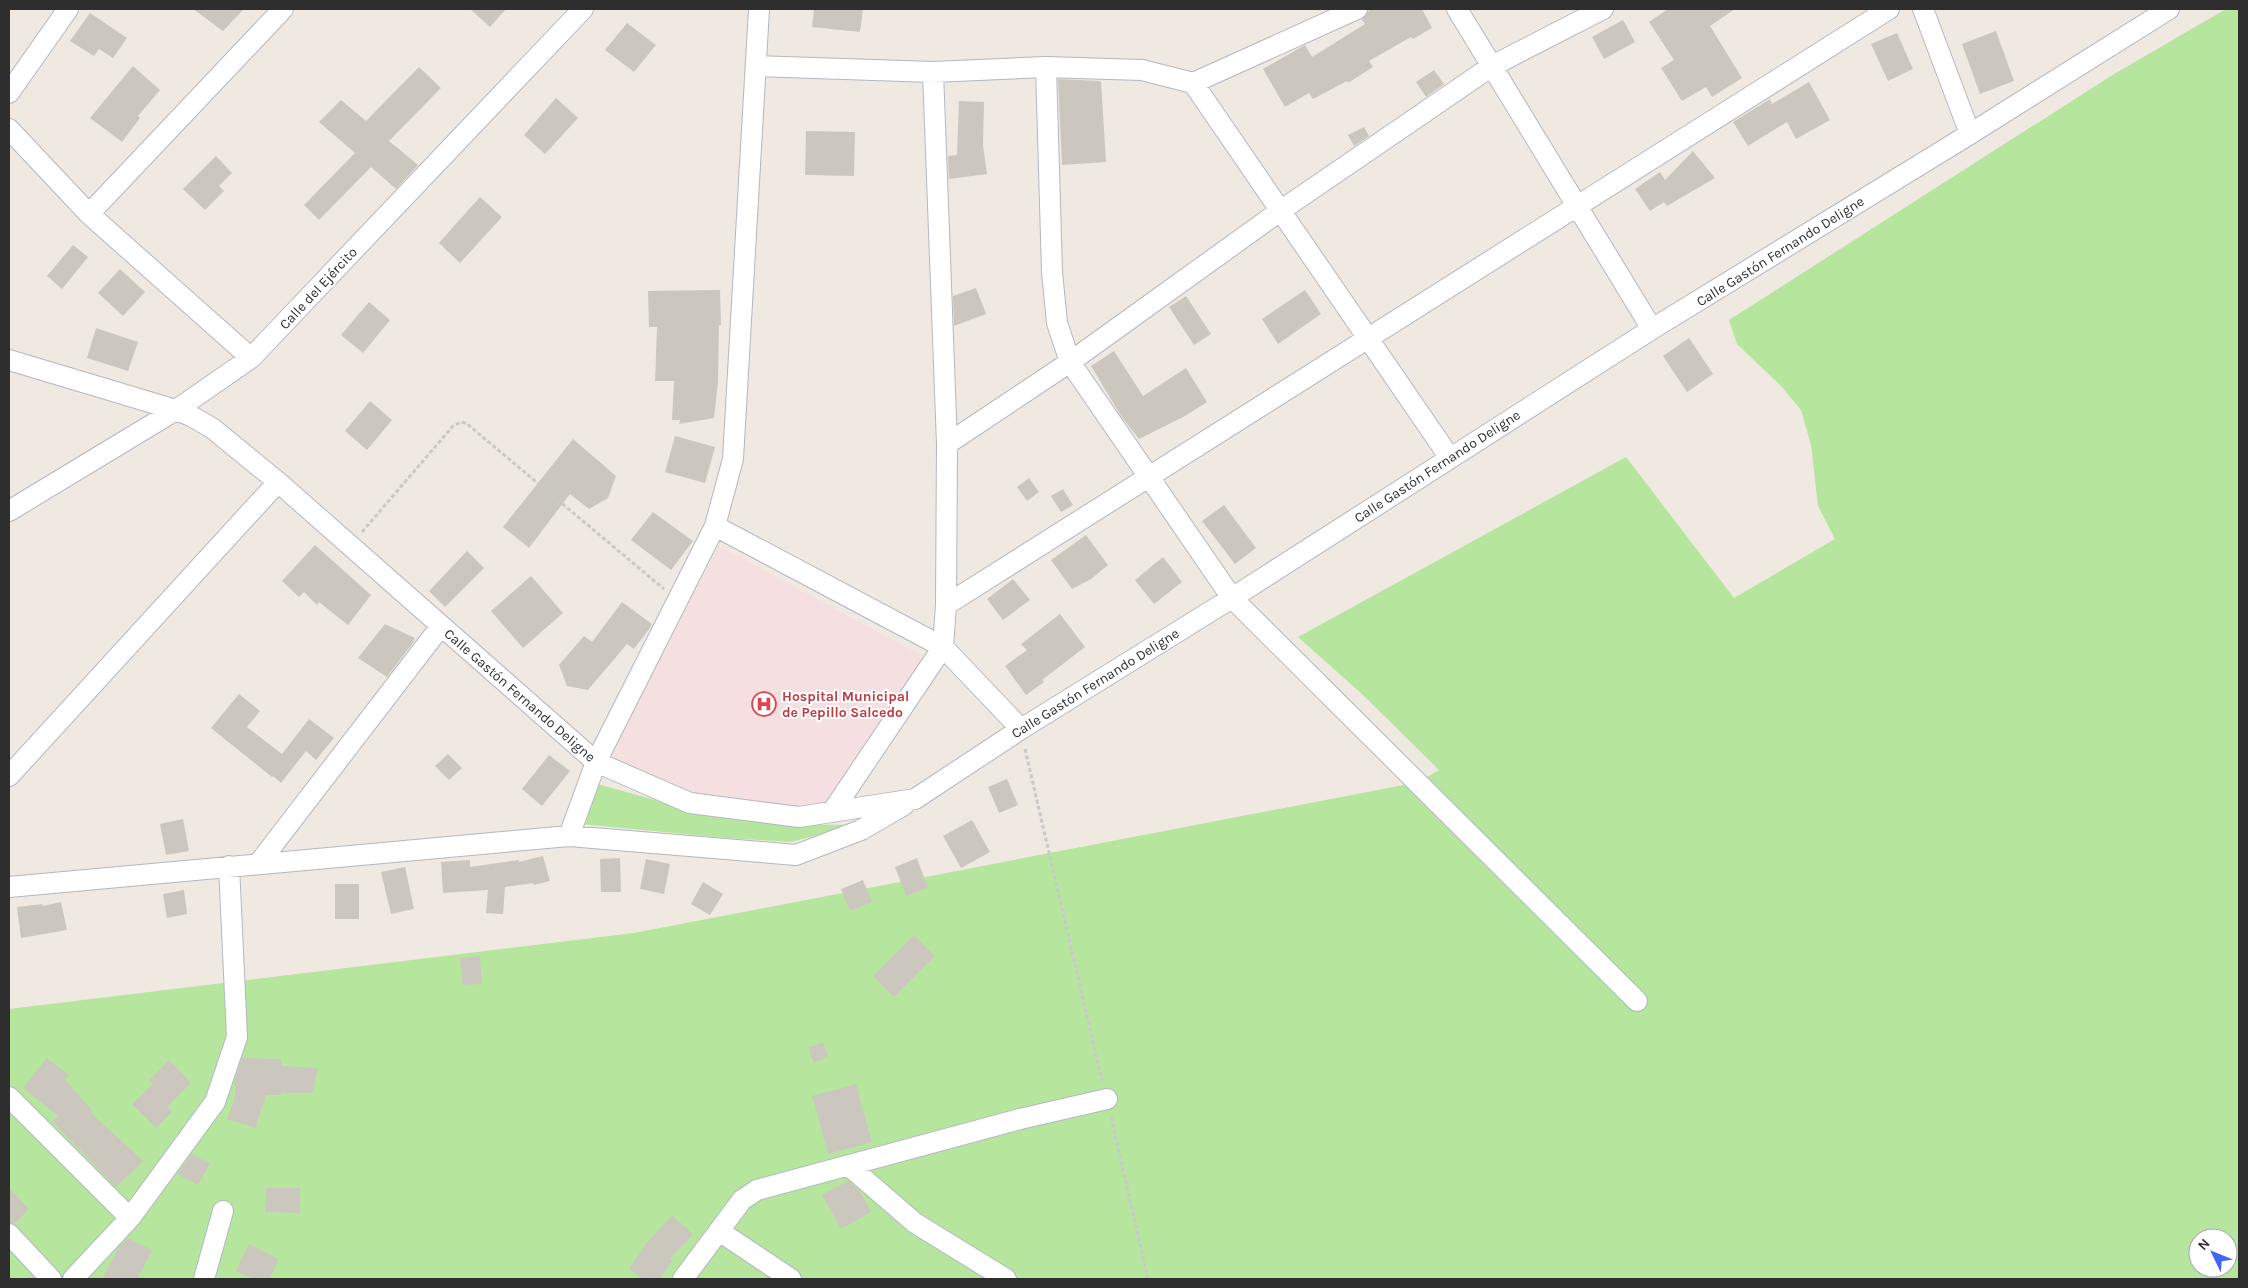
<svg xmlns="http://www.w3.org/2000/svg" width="2248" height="1288" font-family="Karla,sans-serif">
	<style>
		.medical { fill: #f5dfe0 }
		.green { fill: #b6e59e; fill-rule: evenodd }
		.building { fill: #cbc7bf }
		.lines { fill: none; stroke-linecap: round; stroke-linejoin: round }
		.minor-casing { stroke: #b4b7c1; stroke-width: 22 }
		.path { stroke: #c9c9c9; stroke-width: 3; stroke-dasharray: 4 2.5; stroke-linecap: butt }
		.minor { stroke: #fff; stroke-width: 20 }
		.labels { text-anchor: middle; stroke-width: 4; stroke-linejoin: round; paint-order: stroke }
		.street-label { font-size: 14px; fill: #2e2e2e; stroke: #fff }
		.health-label { font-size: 14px; font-weight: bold; fill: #be3a42; stroke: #fff; text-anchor: start }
	</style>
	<rect width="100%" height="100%" fill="#efe9e1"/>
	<!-- medical -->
	<path class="medical" d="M719,546L924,657L829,801L812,811L699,799L614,762L610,751Z"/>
	<!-- green -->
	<path class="green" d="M2226,9H2239V1279H9V1009L634,933L1419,782L1439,770L1363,695L1298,637L1626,457L1734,598L1835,539L1818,506L1811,445L1801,410L1782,387L1737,344L1729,320L2114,74ZM2198,1238H2228V1268H2198Z
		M597,784L659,801L770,824L856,825L791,842L726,838L581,824Z"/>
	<!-- building -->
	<path class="building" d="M193,9H244L223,31Z
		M470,9H506L490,27Z
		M814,9H863L860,32L812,27Z
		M1370,9H1422L1432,28L1413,39L1411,37L1369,61L1373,67L1348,83L1347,81L1313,99L1309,93L1285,107L1263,69L1305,45L1312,57L1365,24L1362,20Z
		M1668,9H1735L1710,26L1742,78L1712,97L1706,87L1682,101L1661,68L1674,60L1649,22Z
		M90,13L127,38L113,58L99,49L94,56L70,41Z
		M1623,20L1635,42L1604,59L1592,37Z
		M627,23L656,45L634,72L605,50Z
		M1996,31L2014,81L1980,94L1962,44Z
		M1897,33L1913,69L1888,81L1871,44Z
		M133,66L160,90L138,116L140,118L122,142L90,118Z
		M419,67L441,88L389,141L418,165L396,189L371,167L319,220L304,205L355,153L319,122L341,100L366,121Z
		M1434,70L1444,84L1426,97L1416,82Z
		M1058,79L1101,81L1106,162L1062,165Z
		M1809,82L1830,120L1796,139L1787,122L1748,146L1733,122L1770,99L1772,104Z
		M556,98L578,118L545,154L524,135Z
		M959,101L984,102L983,145L987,174L949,179L948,156L957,155Z
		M1364,127L1369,136L1354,146L1348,135Z
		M806,131L855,132L854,176L805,175Z
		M1693,151L1715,178L1667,206L1664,202L1650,211L1635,189L1660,172L1665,180Z
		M216,156L232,173L219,186L224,191L205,210L183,189Z
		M480,197L502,217L460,263L439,243Z
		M73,245L88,257L62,289L47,276Z
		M120,269L145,292L123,316L98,293Z
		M976,288L986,314L954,326L953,296Z
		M720,290L721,325H719L718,382L714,418L679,424L680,420H672L674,381H655L657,327H649L648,291Z
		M1305,290L1321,314L1278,344L1262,319Z
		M1186,296L1211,334L1194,345L1169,307Z
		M369,302L390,320L363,353L341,335Z
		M96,328L138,342L128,371L87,358Z
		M1689,338L1713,374L1687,392L1663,356Z
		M1114,351L1143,396L1186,368L1207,402L1185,416L1139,439L1121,416L1091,366Z
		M370,401L392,420L367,450L345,431Z
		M675,436L715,447L705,483L665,472Z
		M573,439L616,476L608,498L589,509L570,494L529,548L503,527Z
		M1029,478L1039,492L1027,501L1017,487Z
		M1063,489L1073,505L1061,512L1051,496Z
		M1224,505L1256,548L1235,564L1202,521Z
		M653,512L693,541L671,570L631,540Z
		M1086,535L1108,565L1091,579L1072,589L1051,560Z
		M315,545L371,595L348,625L319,602L317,605L304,592L299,597L282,581Z
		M467,551L484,568L445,607L429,591Z
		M1163,557L1182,582L1154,604L1135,580Z
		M531,576L563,613L523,648L491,611Z
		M1013,579L1030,600L1003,620L987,599Z
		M622,602L652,624L650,628L634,649L627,644L588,690L567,686L559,665L584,636L592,642Z
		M1060,614L1085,647L1042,680L1044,682L1026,695L1005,666L1027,650L1021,644Z
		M385,624L415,638L412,644L387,677L358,658Z
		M239,694L260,711L247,727L282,754L309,719L334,738L316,760L306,751L281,783L273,776L272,777L211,728Z
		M448,754L462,768L449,780L435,766Z
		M549,755L570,771L542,806L522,789Z
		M1007,779L1018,805L999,813L988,787Z
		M183,819L189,851L166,855L160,824Z
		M972,820L990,852L961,868L943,836Z
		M543,856L550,881L534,885L533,883L505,887L503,914L486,913L488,890L443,893L441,862L470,860V867L519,860V862Z
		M620,858L621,892H601L600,859Z
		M917,858L928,888L906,896L895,867Z
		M646,859L670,864L664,894L640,889Z
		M405,867L414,909L391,914L381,872Z
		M863,880L872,902L850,911L841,889Z
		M703,882L723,894L710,915L691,904Z
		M335,884H359V919H335Z
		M184,890L187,914L167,918L163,894Z
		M61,902L67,930L21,938L17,907L42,904L43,906Z
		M914,935L935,956L894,997L873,976Z
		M480,956L482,984L463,985L460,958Z
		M823,1042L828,1057L814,1063L808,1048Z
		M47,1058L69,1075L65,1080L93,1111L91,1113L143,1161L116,1187L52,1121L58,1116L23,1088Z
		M242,1058L282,1059V1066L318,1068L312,1093H281V1095H266L255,1128L227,1119L235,1097V1080Z
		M169,1060L191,1083L167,1107L172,1112L156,1128L132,1104L153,1084L149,1080Z
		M856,1084L872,1142L828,1154L812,1096Z
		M192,1154L210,1164L198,1185L177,1174Z
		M848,1181L860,1191L871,1212L841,1229L822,1195Z
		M9,1188L29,1209L14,1224L9,1222Z
		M266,1188H300V1213L265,1212Z
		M672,1215L693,1234L670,1259L672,1261L660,1279H644L629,1269L644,1246Z
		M128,1238L152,1250L137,1279H102L119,1247Z
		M249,1244L279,1259L269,1279H254L236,1271Z"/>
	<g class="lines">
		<!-- minor casing -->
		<g class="minor-casing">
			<path id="minor" d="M1457,9L1652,329
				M1923,9L1970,134
				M756,66L933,72L1046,67L1142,70L1193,83L1450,458
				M1046,67L1052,272L1057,323L1070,362L1232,598L1637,1001
				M1193,83L1357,9
				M9,93L68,9
				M9,129L89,214L251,358
				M89,214L283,9
				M9,360L176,410L191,416L212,428L278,482L596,762L690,803L799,817L915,799L1021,729L1232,598L1652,329L1970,134L2169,9
				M947,444L1070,362L1280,211L1492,66L1603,9
				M9,511L176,410L251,358L583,9
				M715,526L943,647L1021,729
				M946,605L1889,9
				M9,776L278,482
				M832,812L943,647L946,605L947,444L933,72
				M569,836L596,762L715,526L733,459L759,9
				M259,863L441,626
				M9,887L569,836L796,855L861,830L904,805
				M9,1097L130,1218
				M849,1166L915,1223L1006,1279
				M719,1231L791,1279
				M9,1234L51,1279
				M73,1279L130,1218L215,1102L237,1037L229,866
				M204,1279L223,1211
				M683,1279L742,1200L757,1190L1020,1119L1107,1099"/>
		</g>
		<!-- path -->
		<path class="path" d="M362,532L453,426L461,422L466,423L664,589
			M1025,749L1102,1081
			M1111,1117L1148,1279"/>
		<!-- minor -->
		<use href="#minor" class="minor"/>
	</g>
	<!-- icons -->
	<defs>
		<g id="hospital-ring" transform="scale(1.25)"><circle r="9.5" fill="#fff" stroke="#e0444e" stroke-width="1.5"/><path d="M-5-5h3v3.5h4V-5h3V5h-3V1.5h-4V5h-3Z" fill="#e0444e"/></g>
	</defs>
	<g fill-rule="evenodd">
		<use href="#hospital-ring" x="764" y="704"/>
	</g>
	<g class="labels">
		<!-- street labels -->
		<g class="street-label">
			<text transform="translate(1780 251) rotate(-32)" y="5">Calle Gastón Fernando Deligne</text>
			<text transform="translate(318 288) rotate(-47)" y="5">Calle del Ejército</text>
			<text transform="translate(1437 466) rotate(-33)" y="5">Calle Gastón Fernando Deligne</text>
			<text transform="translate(1095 683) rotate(-32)" y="5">Calle Gastón Fernando Deligne</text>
			<text transform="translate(520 695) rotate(41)" y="5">Calle Gastón Fernando Deligne</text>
		</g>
		<!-- health labels -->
		<g class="health-label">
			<text x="782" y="701">Hospital Municipal<tspan x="782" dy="16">de Pepillo Salcedo</tspan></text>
		</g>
	</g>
	<!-- border -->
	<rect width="2248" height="1288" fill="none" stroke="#2e2e2e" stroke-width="20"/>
	<!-- north arrow -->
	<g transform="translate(2213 1253) rotate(313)"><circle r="24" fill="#ffffff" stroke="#ababab"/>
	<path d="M0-4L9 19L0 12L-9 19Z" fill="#4264fb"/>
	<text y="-8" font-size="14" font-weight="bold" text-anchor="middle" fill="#2e2e2e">N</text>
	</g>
</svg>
